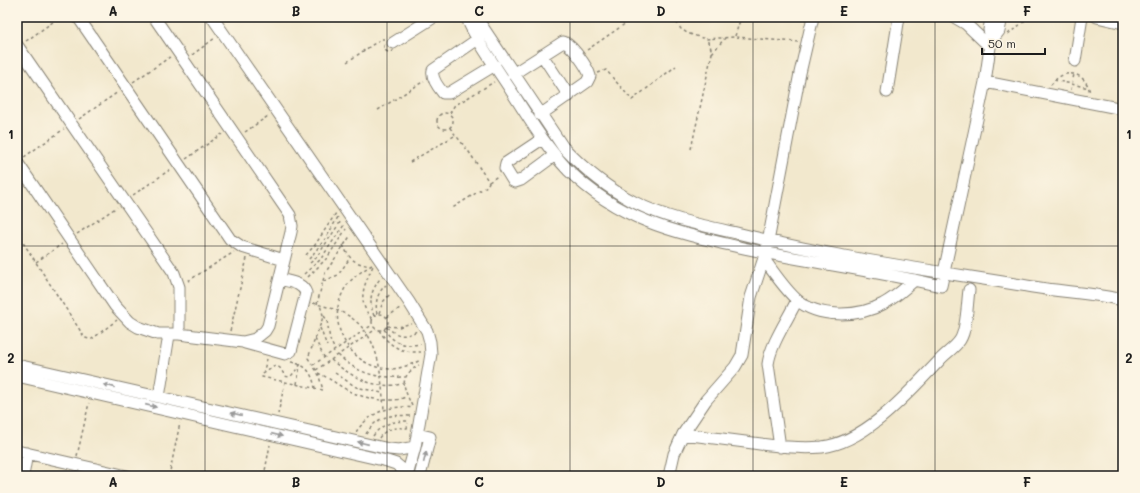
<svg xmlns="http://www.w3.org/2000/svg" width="1140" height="493" font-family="Mali,sans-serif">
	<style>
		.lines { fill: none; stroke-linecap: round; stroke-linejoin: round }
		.minor-casing { stroke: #878274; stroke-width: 13 }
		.path { stroke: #878274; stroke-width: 1.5; stroke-dasharray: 3 3; stroke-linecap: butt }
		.minor { stroke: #fff; stroke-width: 11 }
		.oneway { fill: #999 }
		.grid { fill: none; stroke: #1c1c1c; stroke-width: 1; stroke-opacity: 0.55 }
		.neatline { fill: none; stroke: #1c1c1c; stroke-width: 1.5 }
		.grid-label { font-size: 13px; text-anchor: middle; font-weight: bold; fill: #1c1c1c }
	</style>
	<rect width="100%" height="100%" fill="#fcf5e5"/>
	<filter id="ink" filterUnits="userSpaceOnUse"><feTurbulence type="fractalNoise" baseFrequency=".025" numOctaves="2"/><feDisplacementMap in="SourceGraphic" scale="8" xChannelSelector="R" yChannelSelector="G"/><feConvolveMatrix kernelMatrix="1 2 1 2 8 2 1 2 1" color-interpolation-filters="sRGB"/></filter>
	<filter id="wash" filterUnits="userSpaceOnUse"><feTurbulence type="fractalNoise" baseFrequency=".012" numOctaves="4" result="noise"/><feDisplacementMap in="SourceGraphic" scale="16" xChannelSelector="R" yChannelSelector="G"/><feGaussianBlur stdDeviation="0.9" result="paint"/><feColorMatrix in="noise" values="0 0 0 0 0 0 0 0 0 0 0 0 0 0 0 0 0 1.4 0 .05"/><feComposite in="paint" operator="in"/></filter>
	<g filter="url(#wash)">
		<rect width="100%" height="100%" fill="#f2e8cd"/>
	</g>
	<g filter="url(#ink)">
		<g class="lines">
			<!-- minor casing -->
			<g class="minor-casing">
				<path id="minor" d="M78,17L230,239L242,247L284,260
					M212,17L409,302L427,331L430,342L431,354L415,447L407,476
					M467,17C467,26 503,78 510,89C528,117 545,146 568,170C619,220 673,232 739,247C806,262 874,270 941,286L985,82L990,47L992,40L999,31L1002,17
					M476,17L563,147C584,169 607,188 634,202C667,219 705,226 741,234C837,258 936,271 1033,287C1063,292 1094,293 1123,300
					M954,17L966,24L990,47
					M991,17L989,30L992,40
					M1097,17L1123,23
					M478,39L433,70C431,78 438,87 443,93H449L495,65
					M393,43L434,17
					M17,45L174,273L179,287V334
					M542,55L569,96
					M1075,61L1082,17
					M513,74L563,42C571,43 588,68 590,76L587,82L540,115
					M985,82L1123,109
					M887,92L899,17
					M542,139L506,163L505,168L513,181L515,182L521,180L555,155
					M17,162L115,306L130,322L138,327L158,334H179L243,342L255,339L265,331L268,326L291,232L292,226L290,215L154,17
					M764,259C774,273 784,288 796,299C818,319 859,317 883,304C895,298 905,288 915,280
					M245,343L285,354L291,351L306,293C302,282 289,282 280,279
					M17,365L389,449L399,450L415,447
					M17,376L387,461L396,464L408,474
					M159,397L169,335
					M417,434L430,437L420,476
					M683,434C706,437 729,440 753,443C776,446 799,449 822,447C866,442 909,392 938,362C944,354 954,349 960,340C967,329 967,304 969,290
					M780,447L768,364C771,343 788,319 797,300
					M17,451L127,476
					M23,476L27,453
					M669,476L674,454L683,434L706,400L735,367L742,355L751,297L766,252L800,73L813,17"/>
			</g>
			<!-- path -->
			<path class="path" d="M673,17L681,29L687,33L705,39L735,37L798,42
				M1008,34L1030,17
				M735,36L741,17
				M26,41L60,17
				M384 47a5 5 0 1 1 10 0a5 5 0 1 1-10 0Z
				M587,50L635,17
				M712,53L725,38
				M192,55L215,38
				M347,62L381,39H384
				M598,73L606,70L632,100L676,66
				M1054,80L1089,88
				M133,82L170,57
				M1051,85C1063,67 1086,71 1090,93
				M1071,90L1074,74
				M378,110L424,81
				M437 121a8 8 0 1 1 16 0a8 8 0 1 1-16 0Z
				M450,113L454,106L494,82
				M79,119L118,92
				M450,128L469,152L489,182L487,186L451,209
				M245,132L268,116
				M691,149L712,53L710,45L706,39
				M24,157L64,129
				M186,159L222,134
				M410,162L456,135
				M489,182L499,175
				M133,195L171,169
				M77,234L117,207
				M17,241L24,244L85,338L89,339H92L117,320
				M343,245C350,260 353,262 369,266
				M306,255L315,245L336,213
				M309,259L326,238L338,217
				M36,262L62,244
				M310,263L316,258L341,221
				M372,265C360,272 348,280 342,294C326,328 354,370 392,369C402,368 412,364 421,360
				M304,274L320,260L344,225
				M308,277L327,258L346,229
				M188,281L234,252
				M324,281L338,275L350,258
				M313,303C327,307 342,310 353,319C381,340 381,378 384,409
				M317,304L325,273L351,235
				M379,313L383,302L391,293
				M372 322a8 8 0 1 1 16 0a8 8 0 1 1-16 0Z
				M377,314C375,302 377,293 386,285
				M324,316L327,320L330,340L335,350
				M374,316C368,298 371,292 381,277
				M387,317L400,308
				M372,319C356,301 364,285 373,266
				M387,326L399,327L411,323
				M386,327C398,336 403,338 417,331
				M320,328L327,346
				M384,329C393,343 405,347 421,344
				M379,330C389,346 401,353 421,352
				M230,331L247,258
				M315,339L324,357
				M338,355C360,375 377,378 405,377
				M267,359L262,377L323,390L318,373L308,358L322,320L323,315L320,305
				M331,360C346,372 362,383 381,385C389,386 396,385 404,384
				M291,362C307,365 312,373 315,388
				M313,365L372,325
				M316,370L376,329
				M318,373C327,377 334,382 342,387C355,395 369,399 383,400C392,400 399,401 407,396
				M335,373L356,387L382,393
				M263,374L273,367L277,366L280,368L285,376L289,377L292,375L301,364
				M297,384L300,366
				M412,406C403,386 398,378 419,365
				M278,414L285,382
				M356,432C369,413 390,404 413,408
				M366,434C377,416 390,414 410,416
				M373,436C382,423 394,421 409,421
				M379,438C386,428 396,427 407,428L408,423
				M77,456L89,403
				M169,476L180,423
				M264,476L270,445"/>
			<!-- minor -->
			<use href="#minor" class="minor"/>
		</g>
		<!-- one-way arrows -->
		<defs><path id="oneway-solid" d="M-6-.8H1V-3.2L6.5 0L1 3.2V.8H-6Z"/></defs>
		<g class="oneway">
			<use href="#oneway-solid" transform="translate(109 386) rotate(-167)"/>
			<use href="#oneway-solid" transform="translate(151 406) rotate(13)"/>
			<use href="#oneway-solid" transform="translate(236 414) rotate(-167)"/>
			<use href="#oneway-solid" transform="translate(277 435) rotate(13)"/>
			<use href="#oneway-solid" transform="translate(363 443) rotate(-167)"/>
			<use href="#oneway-solid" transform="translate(425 457) rotate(-76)"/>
		</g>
	</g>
	<!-- grid -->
	<path class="grid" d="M205,17V476M387,17V476M570,17V476M753,17V476M935,17V476M17,246H1123"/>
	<!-- margin -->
	<rect width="1140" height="493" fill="none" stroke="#fcf5e5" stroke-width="44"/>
	<!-- scale -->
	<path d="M982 48v6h63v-6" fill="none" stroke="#1c1c1c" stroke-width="2"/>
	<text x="988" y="48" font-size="12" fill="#1c1c1c" stroke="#fcf5e5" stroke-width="3" paint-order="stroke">50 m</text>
	<rect x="22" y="22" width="1096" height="449" class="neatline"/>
	<g class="grid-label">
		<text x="113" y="16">A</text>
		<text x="296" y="16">B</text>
		<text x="479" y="16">C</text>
		<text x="661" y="16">D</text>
		<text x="844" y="16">E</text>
		<text x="1027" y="16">F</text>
		<text x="11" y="139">1</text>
		<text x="1129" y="139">1</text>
		<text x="11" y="363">2</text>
		<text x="1129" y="363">2</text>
		<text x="113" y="487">A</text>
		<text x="296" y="487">B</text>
		<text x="479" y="487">C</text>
		<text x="661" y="487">D</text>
		<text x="844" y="487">E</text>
		<text x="1027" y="487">F</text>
	</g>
</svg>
